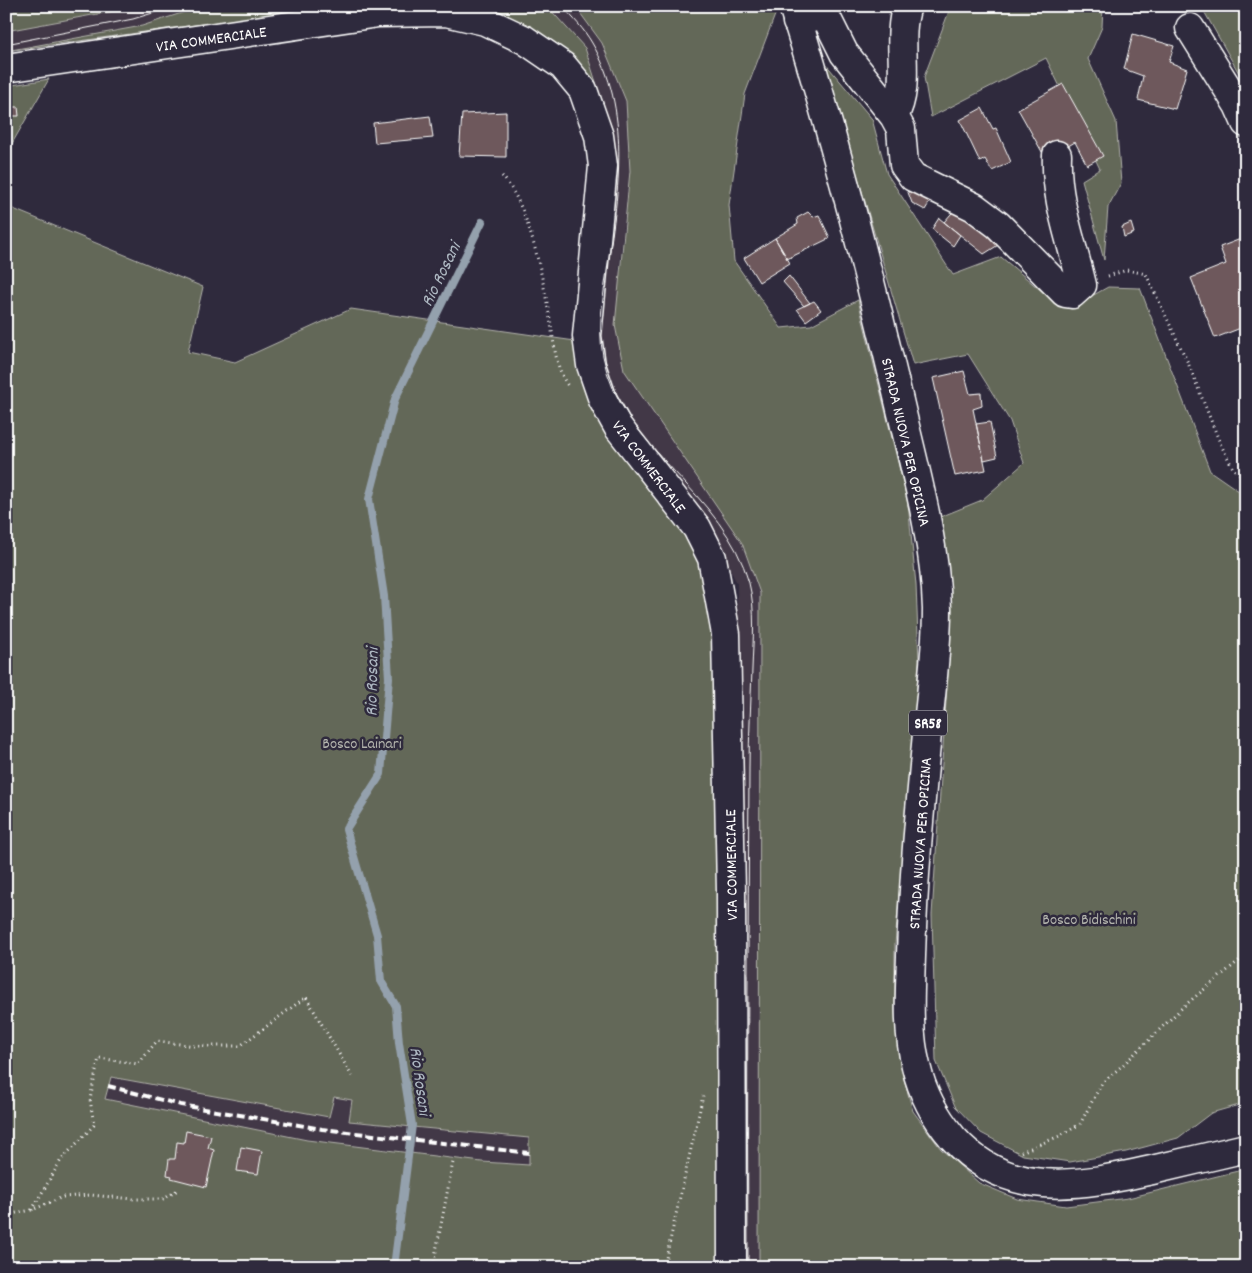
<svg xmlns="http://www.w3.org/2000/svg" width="1252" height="1273" font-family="Dekko,sans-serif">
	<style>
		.built { fill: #423846 }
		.green { fill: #646759; stroke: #b2b3ac; fill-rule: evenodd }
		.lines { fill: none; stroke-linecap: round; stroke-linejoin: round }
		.stream { stroke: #94a1ad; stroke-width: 8 }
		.building { fill: #6e595c; stroke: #fff }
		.minor-casing { stroke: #fff; stroke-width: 31 }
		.major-casing { stroke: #fff; stroke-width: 31 }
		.path { stroke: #fff; stroke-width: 3; stroke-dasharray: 1 4; stroke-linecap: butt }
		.minor { stroke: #2f2a3d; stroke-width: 28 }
		.major { stroke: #2f2a3d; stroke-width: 28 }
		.tram { stroke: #fff; stroke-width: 1 }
		.rail { stroke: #fff; stroke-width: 4; stroke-dasharray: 8 4; stroke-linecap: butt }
		.labels { text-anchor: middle; stroke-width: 5; stroke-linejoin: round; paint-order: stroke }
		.shield { fill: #2f2a3d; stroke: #c1bfc5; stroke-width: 1 }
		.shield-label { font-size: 15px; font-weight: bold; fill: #fff }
		.street-label { font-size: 16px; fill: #fff; stroke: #2f2a3d }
		.park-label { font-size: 16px; fill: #b2b3ac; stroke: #2f2a3d }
		.water-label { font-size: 18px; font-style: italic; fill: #aeb8c2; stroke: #2f2a3d }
	</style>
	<rect width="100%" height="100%" fill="#2f2a3d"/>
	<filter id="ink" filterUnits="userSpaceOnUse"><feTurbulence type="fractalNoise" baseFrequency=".02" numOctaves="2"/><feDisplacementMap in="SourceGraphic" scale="10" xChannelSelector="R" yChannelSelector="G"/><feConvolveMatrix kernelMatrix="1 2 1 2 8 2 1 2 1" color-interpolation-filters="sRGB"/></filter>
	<g filter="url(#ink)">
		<!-- built -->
		<path class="built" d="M141,6H203L142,26L6,51V31Z
			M547,6H575L602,43L626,101L630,171L619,270L712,498L742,543L760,593L759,1267H740L737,583L714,539L625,423L596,357L609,155L604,107L585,48Z
			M111,1077L329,1117L334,1096L352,1100L349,1121L529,1138V1165L482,1162L307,1140L104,1099Z"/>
		<!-- green -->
		<path class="green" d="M6,6H141L6,31Z
			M203,6H282L283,13L6,51L142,26Z
			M473,6H547L585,48L604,107L579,64L526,27Z
			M575,6H772L775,15L745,94L729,205L734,261L781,328L811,325L858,300L908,503L916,585L919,662L895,944V1012L900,1066L913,1111L941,1149L979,1183L1017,1199L1066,1206L1128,1198L1246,1169V1267H759L760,593L742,543L624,370L615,325L630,171L626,101L602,43Z
			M951,6H1103L1102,27L1088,59L1116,121L1121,183L1108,207L1104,260L1082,180L1100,169L1046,58L931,117L924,77Z
			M1201,6H1246V87L1245,84Z
			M824,62L872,119L887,174L953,275L1001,257L1057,304L1081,302L1108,287L1140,288L1210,471L1246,496V1103L1211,1113L1178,1138L1126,1152L1070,1162L1023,1155L981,1133L955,1106L936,1061L932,915L952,610L940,517L982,500L1024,463L1010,421L968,354L913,365Z
			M49,79L6,154V86Z
			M6,206L203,287L188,352L235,362L351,309L582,342L682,528L702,571L713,632L723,1267H6ZM111,1077L329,1117L334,1097L352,1100L349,1121L529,1138V1165L482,1162L307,1140L105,1099Z"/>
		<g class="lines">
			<!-- stream -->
			<path class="stream" d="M394,1267L412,1125L399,1043L396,1006L381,981L377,935L346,829L381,774L389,678L384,596L369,499L395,399L482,222"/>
		</g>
		<!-- building -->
		<path class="building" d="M1133,34L1174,46L1169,62L1187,69L1175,109L1138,100L1143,76L1124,69Z
			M1063,84L1103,156L1087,165L1075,142L1046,159L1018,109Z
			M6,107H18L19,116H6Z
			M982,108L993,129L996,128L1011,162L992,171L985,159L980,162L960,120Z
			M506,112V157L459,156L462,114Z
			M430,116L433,138L375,143L373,123Z
			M906,187L935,193L925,210L912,203Z
			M958,206L1003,242L984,254L944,222Z
			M808,212L813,217L819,215L830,238L787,259L775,238L798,224L797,218Z
			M939,218L960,235L953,246L932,229Z
			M1131,223L1134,233L1124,237L1122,227Z
			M1246,237V326L1215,338L1191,278L1226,264L1220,247Z
			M775,238L790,263L759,282L744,258Z
			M789,276L810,303L804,306L783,282Z
			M814,301L821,310L806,321L797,309Z
			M964,371L970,394L981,393L982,406L973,409L986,470L955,476L933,378Z
			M990,422L997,457L984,460L976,424Z
			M186,1131L211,1136L208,1148L214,1150L206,1187L171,1178L172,1176L167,1175L169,1159H175L177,1142L184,1143Z
			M241,1147L262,1151L258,1174L237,1171Z"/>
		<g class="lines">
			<!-- minor casing -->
			<g class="minor-casing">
				<path id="minor" d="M797,22L819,15L827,19L844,53L894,116L901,129L904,165L913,177L974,207L998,225L1065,293L1072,294L1082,285C1072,242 1055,200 1057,155
					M1190,28L1238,105L1246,123
					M6,68L378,13L446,12L485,21L525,40L563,66L583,90L599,136L603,166L587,336L591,365L603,400L618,427L697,528L712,558L726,634L731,891L732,1267
					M894,116C912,84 895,41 907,6"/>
			</g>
			<!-- major casing -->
			<g class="major-casing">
				<path id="major" d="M793,6C833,133 866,262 897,392C913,463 935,536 937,609C937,651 931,693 927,734C920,808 913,882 911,956C910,992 907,1030 916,1066C922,1092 935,1117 953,1138C1008,1200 1080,1186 1152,1170C1183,1163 1215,1155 1246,1148"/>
			</g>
			<!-- path -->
			<path class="path" d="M502,176C531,208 543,282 551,324C554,344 556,371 569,387
				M1108,276L1127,270L1146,274L1188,363L1220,443L1234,470L1246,478
				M1021,1152L1062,1135L1080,1124L1102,1083L1124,1064L1184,1006L1246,955
				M32,1210L61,1160L94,1125L90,1099L99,1058L138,1064L157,1041L195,1046H240L306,997L353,1078
				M6,1215L32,1210L63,1197L90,1195L134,1199H164L179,1189
				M433,1267L453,1162
				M664,1267L703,1096"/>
			<!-- minor -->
			<use href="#minor" class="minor"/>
			<!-- major -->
			<use href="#major" class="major"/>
			<!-- tram -->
			<path class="tram" d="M562,6C573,18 584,29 592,43C631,109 619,191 608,263C604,294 597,325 603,356C620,448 725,493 749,583C756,610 753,640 752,669C751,702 749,735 749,768C748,934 747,1101 748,1267
				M6,44L133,19L176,6"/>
			<!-- rail -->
			<path class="rail" d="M108,1086L181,1105L322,1129L529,1153"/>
		</g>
	</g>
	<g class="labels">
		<!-- shield labels -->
		<rect class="shield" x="909" y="710.5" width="38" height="25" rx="4"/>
		<g class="shield-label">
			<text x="928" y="728">SR58</text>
		</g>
		<!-- street labels -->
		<g class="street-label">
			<text transform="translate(211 38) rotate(-8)" y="6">VIA COMMERCIALE</text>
			<text transform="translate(907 442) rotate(77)" y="6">STRADA NUOVA PER OPICINA</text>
			<text transform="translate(650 466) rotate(53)" y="6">VIA COMMERCIALE</text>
			<text transform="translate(919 843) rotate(-86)" y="6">STRADA NUOVA PER OPICINA</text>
			<text transform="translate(730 865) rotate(-91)" y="6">VIA COMMERCIALE</text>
		</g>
		<!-- park labels -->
		<g class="park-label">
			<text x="362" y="748">Bosco Lainari</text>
			<text x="1089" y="924">Bosco Bidischini</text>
		</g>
		<!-- water labels -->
		<g class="water-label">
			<text transform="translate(440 274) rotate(-64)" y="6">Rio Rosani</text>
			<text transform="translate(371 682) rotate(-89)" y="6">Rio Rosani</text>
			<text transform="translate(421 1081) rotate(82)" y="6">Rio Rosani</text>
		</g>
	</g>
	<!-- margin -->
	<rect width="1252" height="1273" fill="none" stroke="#2f2a3d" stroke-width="25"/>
	<rect x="12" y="12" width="1227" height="1248" fill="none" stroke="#fff" stroke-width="2" filter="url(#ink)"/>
</svg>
